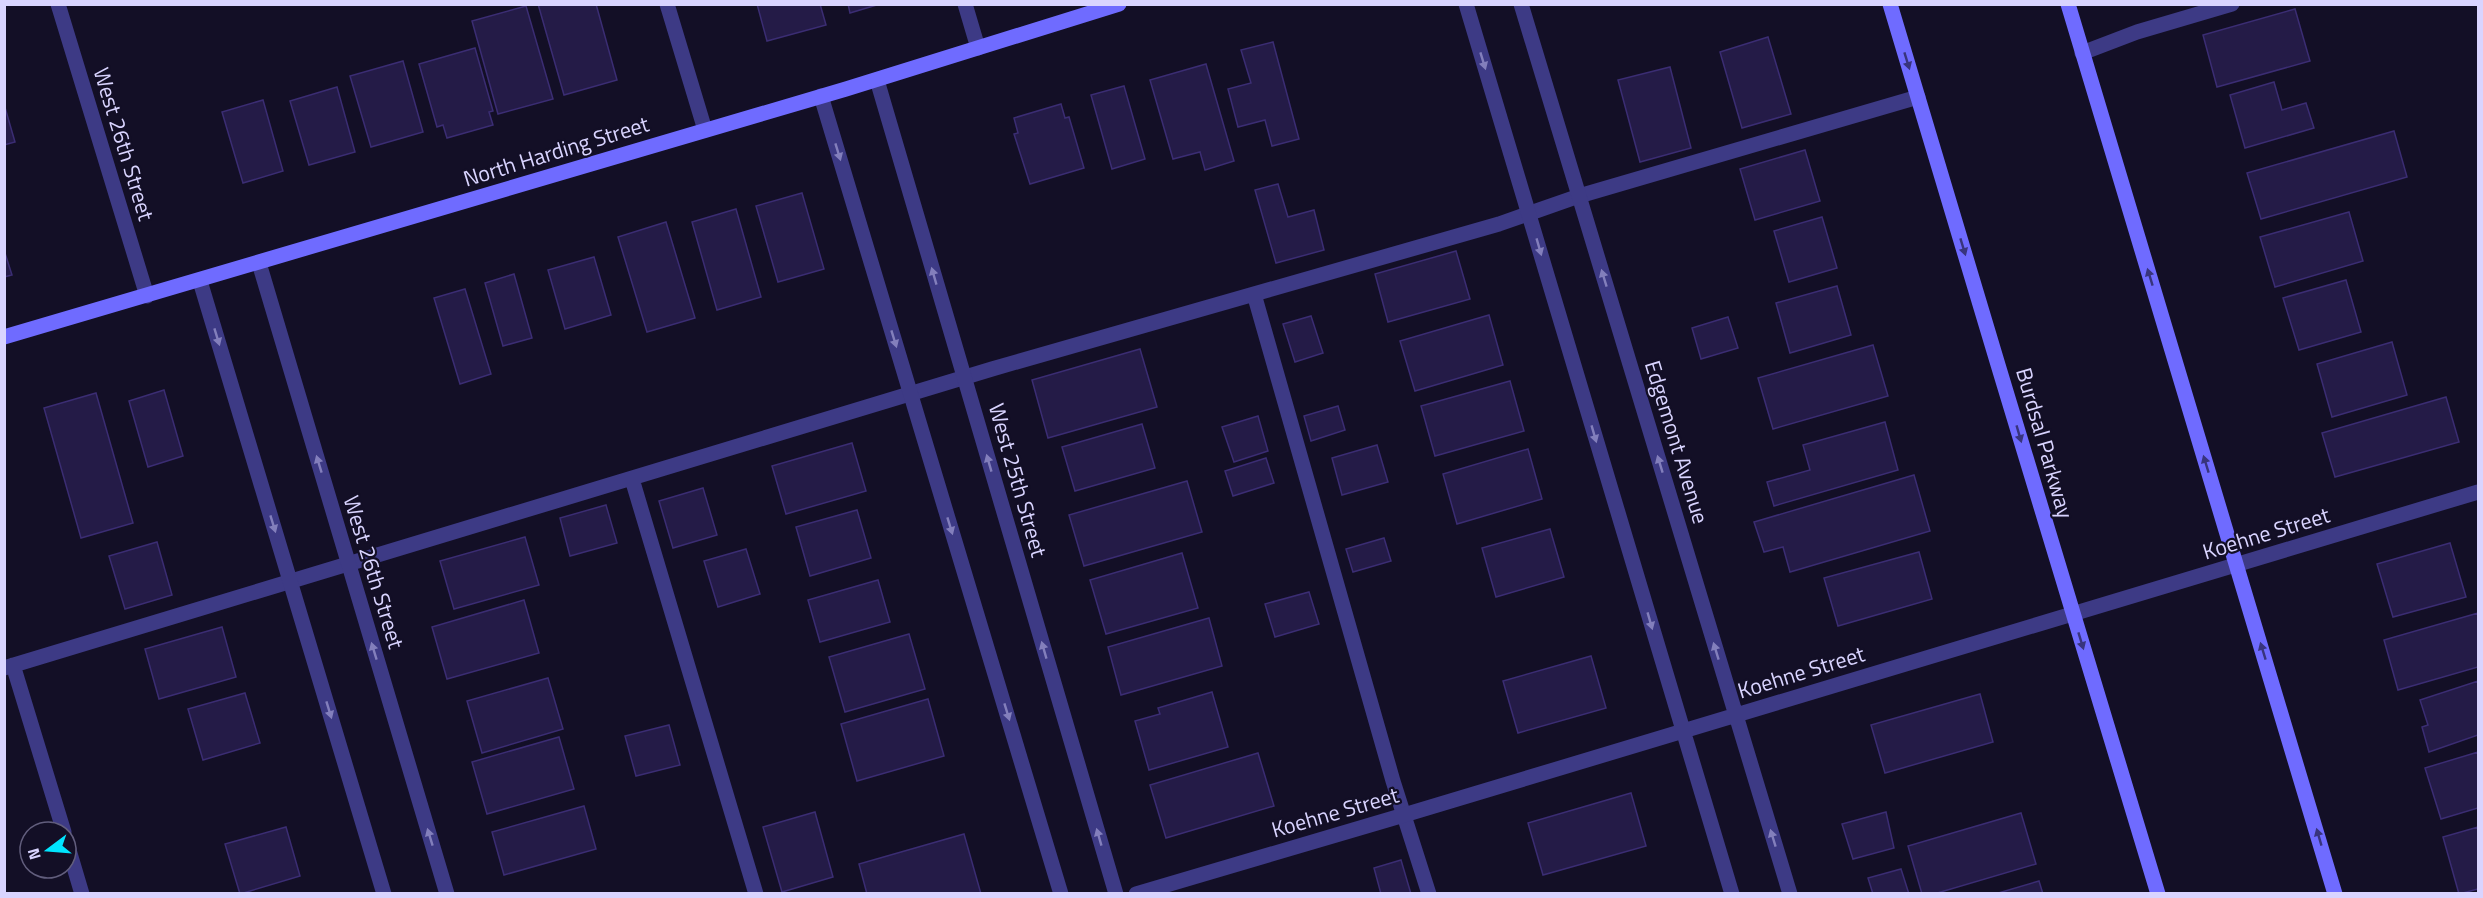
<svg xmlns="http://www.w3.org/2000/svg" width="2483" height="898" font-family="'Titillium Web',sans-serif">
	<style>
		.building { fill: #241b47; stroke: #3b2d73; stroke-width: 1.5 }
		.lines { fill: none; stroke-linecap: round; stroke-linejoin: round }
		.lane { stroke: #3d3a85; stroke-width: 15 }
		.street { stroke: #3d3a85; stroke-width: 15 }
		.secondary { stroke: #6f6bff; stroke-width: 15 }
		.oneway { fill: #837fbc }
		.oneway2 { fill: #38347d }
		.labels { text-anchor: middle; stroke-width: 4.5; stroke-linejoin: round; paint-order: stroke }
		.street-label { font-size: 22px; fill: #d9d4ff; stroke: #130f26 }
	</style>
	<rect width="100%" height="100%" fill="#130f26"/>
	<!-- building -->
	<path class="building" d="M538,4H596L617,80L564,95Z
		M757,4H820L826,25L767,41Z
		M848,4H880L850,13Z
		M526,6L553,99L498,114L472,21Z
		M2295,9L2310,61L2217,87L2203,35Z
		M1768,37L1791,114L1742,128L1720,52Z
		M1273,42L1299,139L1272,146L1265,120L1238,127L1228,89L1251,83L1241,50Z
		M475,48L493,111L489,112L493,125L447,138L443,125L437,127L419,64Z
		M403,61L423,132L371,147L350,76Z
		M1206,64L1234,161L1205,170L1200,152L1173,159L1150,80Z
		M1670,67L1691,148L1640,162L1618,80Z
		M2274,82L2282,110L2306,103L2314,128L2245,148L2230,95Z
		M1124,86L1145,159L1112,169L1091,95Z
		M337,87L355,152L309,165L290,101Z
		M263,100L283,171L243,183L222,112Z
		M4,104L15,142L4,145Z
		M1061,104L1065,118L1069,117L1084,168L1030,184L1014,134L1018,133L1014,118Z
		M2394,131L2407,177L2261,219L2247,173Z
		M1805,150L1820,201L1755,220L1740,169Z
		M1278,184L1288,217L1314,210L1324,250L1276,263L1255,190Z
		M802,193L824,269L778,282L756,206Z
		M736,209L761,297L717,310L692,222Z
		M2349,212L2363,261L2275,287L2260,237Z
		M1822,217L1837,268L1789,282L1774,231Z
		M666,222L695,318L647,332L618,237Z
		M4,250L12,275L4,277Z
		M1456,251L1470,299L1388,322L1375,274Z
		M594,257L611,315L565,329L548,270Z
		M514,274L532,338L503,346L485,283Z
		M2346,280L2361,332L2299,350L2283,298Z
		M1837,286L1851,335L1790,353L1776,303Z
		M465,289L491,374L460,384L434,298Z
		M1489,315L1503,365L1415,391L1400,341Z
		M1311,316L1323,353L1295,362L1283,324Z
		M1728,317L1738,348L1701,359L1692,328Z
		M2392,342L2407,395L2332,417L2317,364Z
		M1873,345L1888,396L1773,429L1758,378Z
		M1140,349L1157,407L1048,438L1032,380Z
		M1510,381L1524,431L1435,456L1421,406Z
		M164,390L183,456L148,467L129,401Z
		M96,393L133,523L81,538L44,408Z
		M2446,397L2459,442L2335,477L2322,433Z
		M1338,406L1345,430L1311,441L1304,416Z
		M1258,416L1268,451L1234,462L1222,427Z
		M1885,422L1898,470L1774,506L1767,482L1810,470L1803,445Z
		M1142,424L1155,468L1075,491L1062,447Z
		M852,443L866,491L786,514L772,466Z
		M1377,445L1388,482L1342,495L1332,458Z
		M1528,449L1542,499L1457,524L1443,474Z
		M1266,458L1274,483L1233,496L1225,471Z
		M1914,475L1930,531L1790,572L1783,547L1764,552L1754,522Z
		M1187,481L1202,532L1084,566L1069,515Z
		M703,488L717,535L673,548L659,501Z
		M606,505L617,543L570,556L560,518Z
		M857,510L871,558L810,576L796,527Z
		M1550,529L1564,577L1496,597L1482,548Z
		M525,537L539,585L454,609L440,561Z
		M1384,538L1391,561L1353,572L1346,549Z
		M157,542L172,595L125,609L109,556Z
		M2450,543L2466,597L2393,617L2377,564Z
		M746,549L760,594L718,607L704,561Z
		M1919,552L1932,599L1838,626L1824,578Z
		M1182,553L1198,608L1106,634L1090,580Z
		M878,580L890,622L820,642L808,600Z
		M1309,592L1319,624L1275,637L1265,604Z
		M524,600L539,653L447,679L432,627Z
		M2478,613V667L2398,690L2384,640Z
		M1209,618L1222,666L1121,695L1108,647Z
		M222,627L236,677L159,699L145,649Z
		M909,634L925,689L845,712L829,657Z
		M1591,656L1606,708L1518,733L1503,681Z
		M548,678L563,729L482,753L467,701Z
		M2478,681V735L2429,752L2422,727L2428,725L2420,700Z
		M1212,692L1228,747L1149,770L1135,721L1160,714L1158,708Z
		M245,693L260,743L203,760L188,709Z
		M1980,694L1993,742L1885,773L1871,725Z
		M928,699L944,756L857,781L841,724Z
		M669,725L680,765L636,776L625,736Z
		M559,737L574,789L487,814L472,762Z
		M2478,752V808L2441,819L2425,768Z
		M1258,753L1274,806L1166,838L1150,785Z
		M1631,793L1646,846L1543,875L1528,823Z
		M584,806L596,849L504,875L492,832Z
		M815,812L833,877L782,892L763,827Z
		M1886,812L1894,848L1853,859L1842,824Z
		M2021,813L2036,864L1934,894H1922L1908,846Z
		M286,827L300,876L240,894L225,844Z
		M2478,827V889L2459,894L2443,837Z
		M964,834L981,894H867L859,864Z
		M1401,860L1411,894H1381L1374,868Z
		M1901,869L1909,894H1873L1868,878Z
		M2039,881L2043,894H1995Z"/>
	<g class="lines">
		<!-- lane -->
		<path class="lane" d="M965,4L978,48
			M2082,53L2137,32L2232,4
			M1254,294L1393,781L1429,894
			M632,479L756,894
			M13,665L64,832
			M4,668L992,369L1499,224L1579,196L1918,97
			M66,840L82,894"/>
		<!-- street -->
		<path class="street" d="M58,4L147,296
			M667,4L705,130
			M1466,4L1732,894
			M1521,4L1790,894
			M877,80L1116,894
			M821,96L1061,894
			M259,263L447,894
			M200,281L384,894
			M1136,894L1404,815L2478,492"/>
		<!-- secondary -->
		<path class="secondary" d="M1890,4C1979,301 2067,597 2158,894
			M2068,4L2335,894
			M4,337L846,89L1119,4"/>
	</g>
	<!-- one-way arrows -->
	<defs><path id="oneway-solid" d="M-6-.8H1V-3.2L6.5 0L1 3.2V.8H-6Z" transform="scale(1.5)"/></defs>
	<g class="oneway">
		<use href="#oneway-solid" transform="translate(1483 61) rotate(73)"/>
		<use href="#oneway-solid" transform="translate(838 152) rotate(73)"/>
		<use href="#oneway-solid" transform="translate(1539 247) rotate(74)"/>
		<use href="#oneway-solid" transform="translate(934 276) rotate(-106)"/>
		<use href="#oneway-solid" transform="translate(1604 278) rotate(-107)"/>
		<use href="#oneway-solid" transform="translate(217 337) rotate(73)"/>
		<use href="#oneway-solid" transform="translate(894 339) rotate(73)"/>
		<use href="#oneway-solid" transform="translate(1594 434) rotate(74)"/>
		<use href="#oneway-solid" transform="translate(989 463) rotate(-106)"/>
		<use href="#oneway-solid" transform="translate(319 464) rotate(-107)"/>
		<use href="#oneway-solid" transform="translate(1660 464) rotate(-107)"/>
		<use href="#oneway-solid" transform="translate(273 524) rotate(73)"/>
		<use href="#oneway-solid" transform="translate(950 526) rotate(73)"/>
		<use href="#oneway-solid" transform="translate(1650 621) rotate(74)"/>
		<use href="#oneway-solid" transform="translate(1044 650) rotate(-106)"/>
		<use href="#oneway-solid" transform="translate(374 651) rotate(-107)"/>
		<use href="#oneway-solid" transform="translate(1716 651) rotate(-107)"/>
		<use href="#oneway-solid" transform="translate(329 710) rotate(73)"/>
		<use href="#oneway-solid" transform="translate(1007 712) rotate(73)"/>
		<use href="#oneway-solid" transform="translate(430 837) rotate(-107)"/>
		<use href="#oneway-solid" transform="translate(1099 837) rotate(-106)"/>
		<use href="#oneway-solid" transform="translate(1773 838) rotate(-107)"/>
	</g>
	<g class="oneway2">
		<use href="#oneway-solid" transform="translate(1907 61) rotate(73)"/>
		<use href="#oneway-solid" transform="translate(1963 247) rotate(73)"/>
		<use href="#oneway-solid" transform="translate(2150 277) rotate(-107)"/>
		<use href="#oneway-solid" transform="translate(2019 434) rotate(74)"/>
		<use href="#oneway-solid" transform="translate(2206 464) rotate(-107)"/>
		<use href="#oneway-solid" transform="translate(2081 641) rotate(73)"/>
		<use href="#oneway-solid" transform="translate(2263 651) rotate(-107)"/>
		<use href="#oneway-solid" transform="translate(2319 837) rotate(-106)"/>
	</g>
	<g class="labels">
		<!-- street labels -->
		<g class="street-label">
			<text transform="translate(124 144) rotate(73)" y="8">West 26th Street</text>
			<text transform="translate(556 151) rotate(-17)" y="8">North Harding Street</text>
			<text transform="translate(1677 442) rotate(73)" y="8">Edgemont Avenue</text>
			<text transform="translate(2045 443) rotate(74)" y="8">Burdsal Parkway</text>
			<text transform="translate(1018 480) rotate(74)" y="8">West 25th Street</text>
			<text transform="translate(2266 533) rotate(-17)" y="8">Koehne Street</text>
			<text transform="translate(374 572) rotate(73)" y="8">West 26th Street</text>
			<text transform="translate(1801 672) rotate(-17)" y="8">Koehne Street</text>
			<text transform="translate(1335 812) rotate(-16)" y="8">Koehne Street</text>
		</g>
	</g>
	<!-- border -->
	<rect width="2483" height="898" fill="none" stroke="#d9d4ff" stroke-width="12"/>
	<!-- north arrow -->
	<g transform="translate(48 850) rotate(254)"><circle r="28" fill="#130f26" stroke="#625e7d" stroke-width="1.5"/>
	<path d="M0-4.5L10 22L0 15L-10 22Z" fill="#00e5ff"/>
	<text y="-9" font-size="16" font-weight="bold" text-anchor="middle" fill="#d9d4ff">N</text>
	</g>
</svg>
